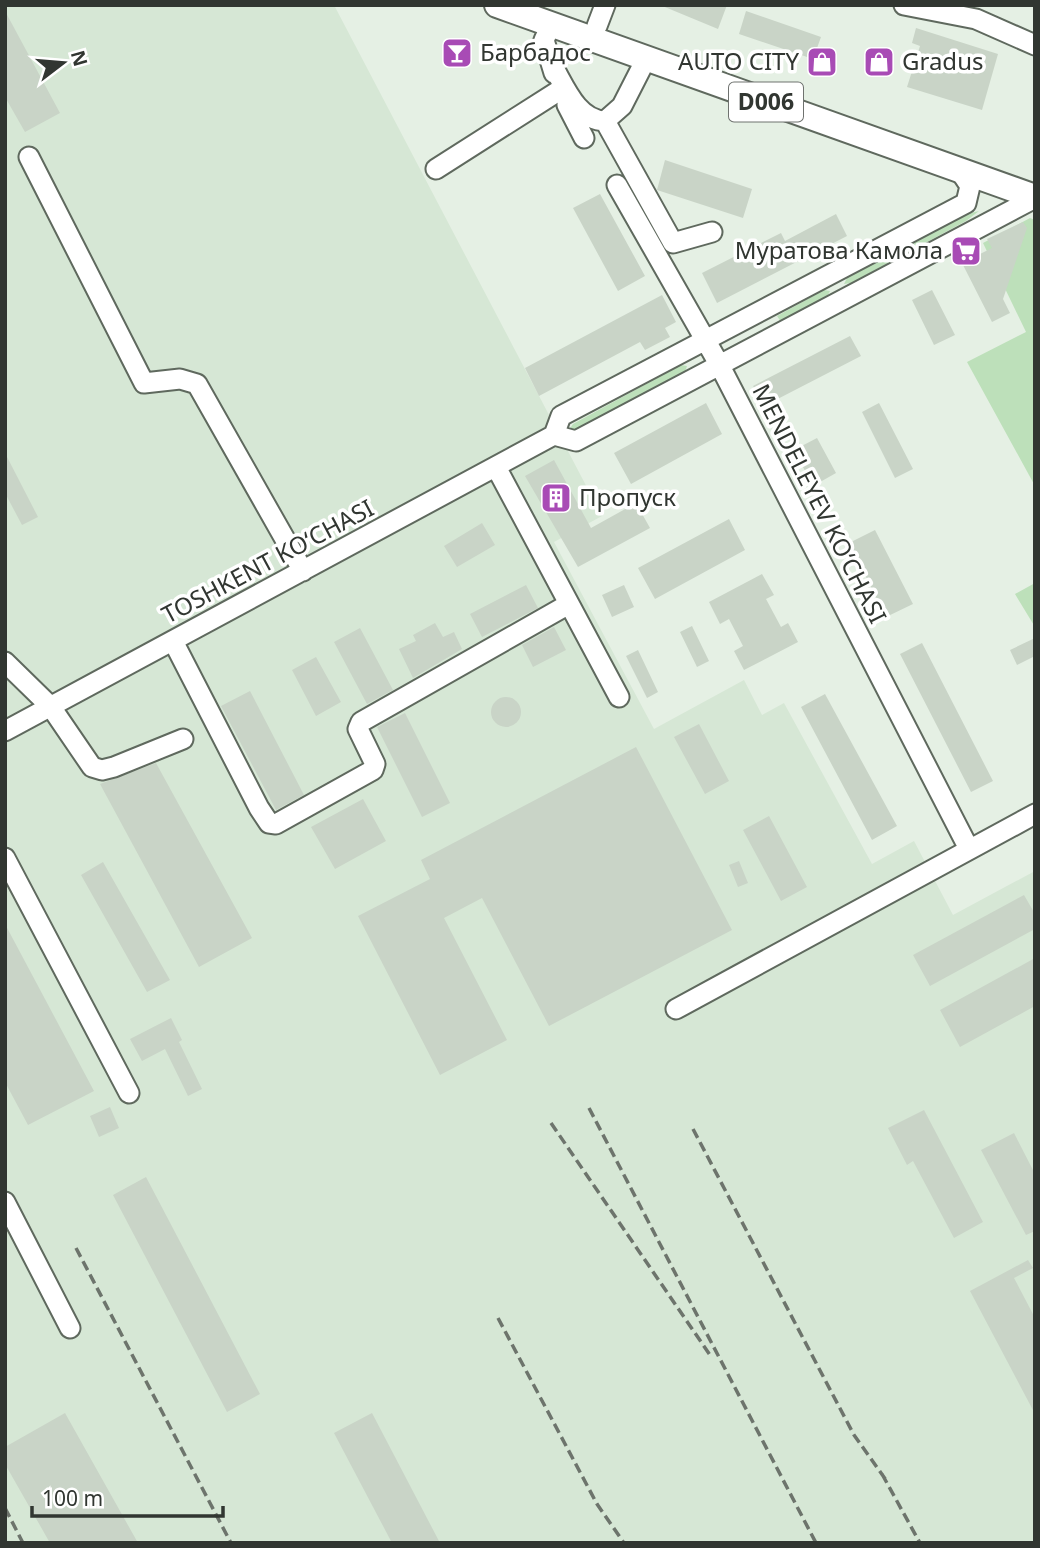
<svg xmlns="http://www.w3.org/2000/svg" width="1040" height="1548" font-family="'Noto Sans',sans-serif">
	<style>
		.built { fill: #d6e7d5 }
		.green { fill: #bde0ba }
		.building { fill: #c9d4c7 }
		.lines { fill: none; stroke-linecap: round; stroke-linejoin: round }
		.minor-casing { stroke: #5f695e; stroke-width: 23 }
		.major-casing { stroke: #5f695e; stroke-width: 28 }
		.minor { stroke: #fff; stroke-width: 19 }
		.major { stroke: #fff; stroke-width: 24 }
		.rail { stroke: #6d746c; stroke-width: 3.5; stroke-dasharray: 10 5; stroke-linecap: butt }
		.labels { text-anchor: middle; stroke-width: 7; stroke-linejoin: round; paint-order: stroke }
		.shield { fill: #fff; stroke: #6f726f; stroke-width: 2 }
		.shield-label { font-size: 23px; font-weight: bold; fill: #313631 }
		.poi-label { font-size: 24px; fill: #313631; stroke: #fff; text-anchor: start }
		.street-label { font-size: 24px; fill: #313631; stroke: #fff }
	</style>
	<rect width="100%" height="100%" fill="#e5f0e4"/>
	<!-- built -->
	<path class="built" d="M5,5H334L602,516L554,542L654,729L744,680L762,715L784,703L872,864L914,841L953,915L1035,871V1543H5Z"/>
	<!-- green -->
	<path class="green" d="M979,211L966,221L851,283L844,284L847,278L962,215Z
		M1030,218L1035,220V486L967,362L1026,332L983,243Z
		M824,290L830,291L827,297L781,322L777,316Z
		M681,365L687,366L685,372L576,430H569L573,424Z
		M1035,583V627L1015,594Z"/>
	<!-- building -->
	<path class="building" d="M660,5H727L718,29Z
		M5,11L60,113L25,132L5,97Z
		M746,11L821,37L813,59L739,34Z
		M916,28L998,54L982,110L907,87L920,46L912,43Z
		M665,160L752,189L743,218L657,190Z
		M600,194L645,276L618,291L573,208Z
		M836,214L847,236L717,303L702,273L781,233L785,241Z
		M1023,222L1027,228L1003,299L1010,313L992,322L962,263L992,248L987,239Z
		M932,290L955,335L934,345L912,300Z
		M662,295L676,322L665,328L670,337L645,350L640,342L539,396L525,368Z
		M850,336L861,356L764,406L753,386Z
		M706,403L722,434L631,484L614,453Z
		M879,403L913,469L895,478L862,412Z
		M817,438L836,473L813,486L794,450Z
		M5,453L38,517L22,525L5,493Z
		M554,460L591,528L636,503L650,528L578,567L525,476Z
		M729,519L745,550L655,599L638,568Z
		M482,523L495,545L457,567L444,546Z
		M875,530L913,604L886,617L849,543Z
		M762,574L774,595L766,599L781,627L788,623L798,642L744,670L734,651L743,646L729,619L720,624L709,602Z
		M526,585L538,608L482,637L470,614Z
		M624,585L634,607L612,617L602,595Z
		M435,623L443,637L454,632L462,649L413,678L399,649L416,641L413,635Z
		M692,626L709,661L697,667L680,632Z
		M554,627L566,650L533,667L522,645Z
		M360,628L393,690L367,704L334,642Z
		M1035,638V656L1017,665L1010,650Z
		M922,643L993,781L971,792L900,654Z
		M638,650L658,692L647,698L626,656Z
		M316,657L341,702L316,716L292,670Z
		M250,691L304,795L276,810L221,706Z
		M825,694L897,826L872,840L801,707Z
		M491 712a15 15 0 1 1 30 0a15 15 0 1 1-30 0Z
		M405,713L450,803L422,817L377,727Z
		M699,724L729,781L705,794L674,737Z
		M636,747L732,930L549,1026L482,898L444,918L507,1040L440,1075L358,916L430,879L421,860Z
		M156,763L252,938L199,967L100,784Z
		M363,799L386,841L335,869L311,827Z
		M769,816L807,887L781,901L743,830Z
		M739,861L748,883L738,887L729,865Z
		M103,862L170,980L147,992L81,875Z
		M1024,895L1035,914V929L930,986L913,955Z
		M5,924L94,1091L28,1125L5,1082Z
		M1035,958V1006L960,1047L940,1010Z
		M171,1018L182,1040L179,1042L202,1089L188,1096L165,1049L142,1061L130,1039Z
		M110,1107L119,1128L99,1137L90,1116Z
		M924,1110L983,1222L954,1238L913,1161L907,1165L888,1128Z
		M1014,1133L1035,1174V1231L1026,1235L981,1150Z
		M146,1177L260,1394L227,1412L113,1195Z
		M1028,1260L1033,1268L1014,1278L1035,1318V1414L970,1291Z
		M65,1413L138,1543H50L5,1464V1447Z
		M372,1413L440,1543H392L334,1433Z"/>
	<g class="lines">
		<!-- minor casing -->
		<g class="minor-casing">
			<path id="minor" d="M904,5L976,19L1035,45
				M551,25L544,40L554,73
				M597,26L605,5
				M551,63C564,84 576,120 605,121L622,106L646,59
				M567,105L584,138
				M605,121L673,243L712,232
				M29,157L144,383L180,379L197,384L303,571
				M436,169L560,90
				M960,171L970,186L966,203L561,416L554,435L576,441L1035,198
				M617,185L719,364L969,849
				M496,467L619,697
				M173,641L259,808L269,823L276,824L373,770L375,764L358,729L361,722L569,604
				M5,662L51,707L92,767L102,770L114,767L183,739
				M5,731L554,435
				M5,858L129,1093
				M676,1009L1035,814
				M5,1202L70,1328"/>
		</g>
		<!-- major casing -->
		<g class="major-casing">
			<path id="major" d="M497,5L1035,197"/>
		</g>
		<!-- minor -->
		<use href="#minor" class="minor"/>
		<!-- major -->
		<use href="#major" class="major"/>
		<!-- rail -->
		<path class="rail" d="M589,1108L816,1543
			M551,1123L710,1355
			M693,1129L854,1435L886,1480
			M76,1248L231,1543
			M498,1318L597,1504L624,1543
			M882,1474L920,1543
			M5,1508L23,1543"/>
	</g>
	<!-- icons -->
	<defs>
		<g id="bar-square" transform="scale(1.575)"><rect x="-9" y="-9" width="18" height="18" rx="4" fill="#a84bb5" stroke="#fff"/><path d="M-6-5H6L.8 .8V4.5H3.5V6h-7V4.5H-.8V.8Z" fill="#fff"/></g>
		<g id="shop-square" transform="scale(1.575)"><rect x="-9" y="-9" width="18" height="18" rx="4" fill="#a84bb5" stroke="#fff"/><path d="M-5-2.5h2.3a2.7 3.5 0 0 1 5.4 0H5L5.5 6h-11ZM-1.5-2.5h3a1.5 2.3 0 0 0-3 0Z" fill="#fff"/></g>
		<g id="supermarket-square" transform="scale(1.575)"><rect x="-9" y="-9" width="18" height="18" rx="4" fill="#a84bb5" stroke="#fff"/><path d="M-6-5.5h2.5l.6 2H6L4.5 2H-2.5L-4.4-4H-6ZM-1.5 3.2a1.3 1.3 0 1 0 .1 0ZM3 3.2a1.3 1.3 0 1 0 .1 0Z" fill="#fff"/></g>
		<g id="building-square" transform="scale(1.575)"><rect x="-9" y="-9" width="18" height="18" rx="4" fill="#a84bb5" stroke="#fff"/><path d="M-4-6H4V6H1V3H-1V6H-4ZM-2.5-4.3h1.7v1.8h-1.7ZM.8-4.3h1.7v1.8H.8ZM-2.5-1h1.7V.8h-1.7ZM.8-1h1.7V.8H.8Z" fill="#fff"/></g>
	</defs>
	<g fill-rule="evenodd">
		<use href="#bar-square" x="457" y="53"/>
		<use href="#shop-square" x="822" y="62"/>
		<use href="#shop-square" x="879" y="62"/>
		<use href="#supermarket-square" x="966" y="251"/>
		<use href="#building-square" x="556" y="498"/>
	</g>
	<g class="labels">
		<!-- shield labels -->
		<rect class="shield" x="729" y="82.5" width="74" height="39" rx="5"/>
		<g class="shield-label">
			<text x="766" y="110">D006</text>
		</g>
		<!-- poi labels -->
		<g class="poi-label">
			<text x="480" y="61">Барбадос</text>
			<text x="799" y="70" text-anchor="end">AUTO CITY</text>
			<text x="902" y="70">Gradus</text>
			<text x="943" y="259" text-anchor="end">Муратова Камола</text>
			<text x="579" y="506">Пропуск</text>
		</g>
		<!-- street labels -->
		<g class="street-label">
			<text transform="translate(819 504) rotate(63)" y="8">MENDELEYEV KO‘CHASI</text>
			<text transform="translate(268 562) rotate(-28)" y="8">TOSHKENT KO‘CHASI</text>
		</g>
	</g>
	<!-- border -->
	<rect width="1040" height="1548" fill="none" stroke="#313631" stroke-width="14"/>
	<!-- north arrow -->
	<g transform="translate(63 63) rotate(74)" stroke="#ffffff" stroke-width="5" paint-order="stroke">
	<path d="M0-5L12 26L0 18L-12 26Z" fill="#313631"/>
	<text y="-10" font-size="19" font-weight="bold" text-anchor="middle" fill="#313631">N</text>
	</g>
	<!-- scale -->
	<path d="M32 1506v10h191v-10" fill="none" stroke="#313631" stroke-width="3.5"/>
	<text x="42" y="1506" font-size="21" fill="#313631" stroke="#ffffff" stroke-width="5" paint-order="stroke">100 m</text>
</svg>
